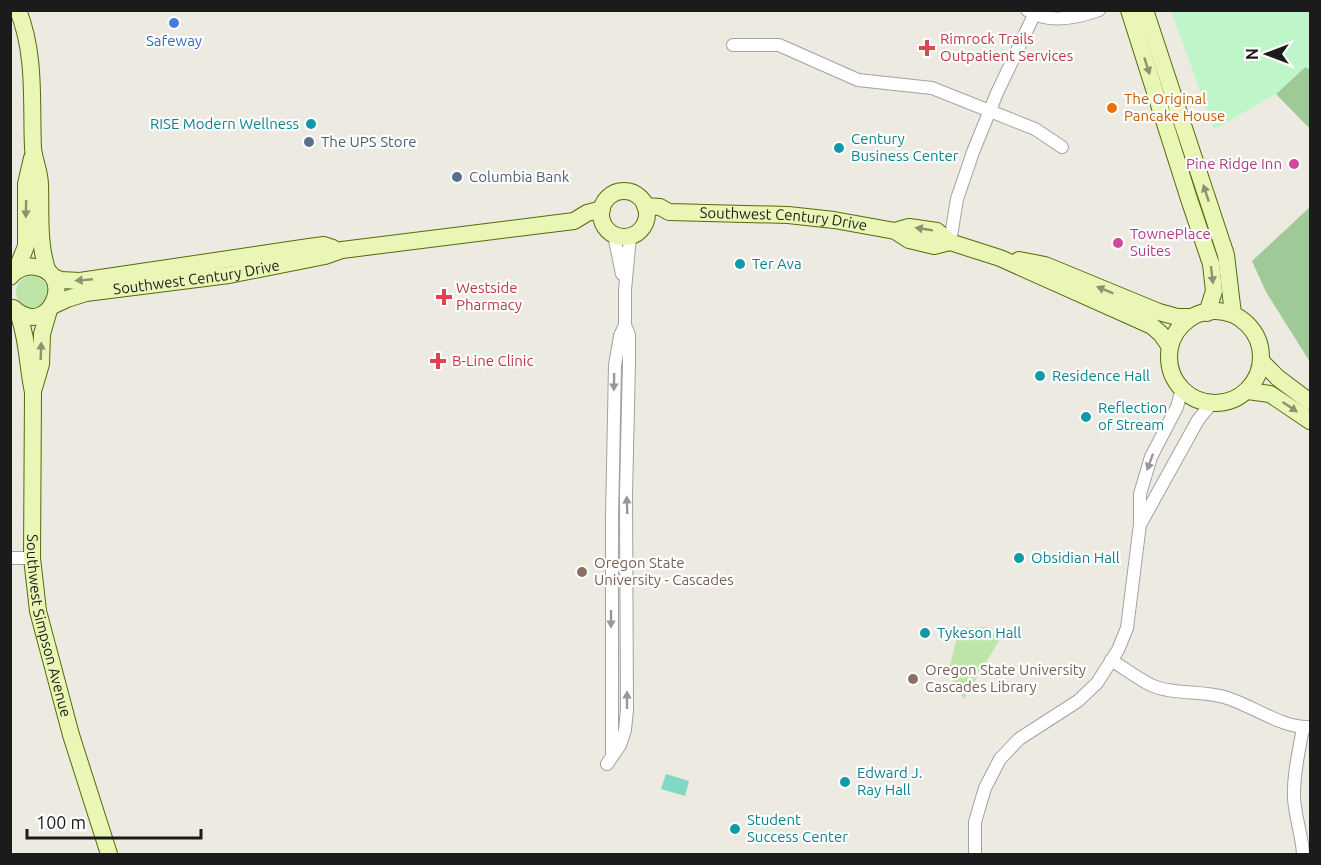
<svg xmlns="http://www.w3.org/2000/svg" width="1321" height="865" font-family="Ubuntu,sans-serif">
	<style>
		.grass { fill: #bee5a8 }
		.forest { fill: #9fca97 }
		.park { fill: #bef6ca }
		.pitch { fill: #81d9c3 }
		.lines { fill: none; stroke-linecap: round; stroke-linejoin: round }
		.street-casing { stroke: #a2a2a2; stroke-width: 14 }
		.secondary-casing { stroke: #536b09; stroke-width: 18 }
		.street { stroke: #fff; stroke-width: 12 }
		.secondary { stroke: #eaf6b5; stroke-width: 16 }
		.oneway { fill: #8d9370 }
		.oneway2 { fill: #989898 }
		.shop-dot { fill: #3f7fe0; stroke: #fff; stroke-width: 2 }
		.health-dot { fill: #e0444e; stroke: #fff; stroke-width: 2 }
		.food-dot { fill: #e8710a; stroke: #fff; stroke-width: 2 }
		.culture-dot { fill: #0f9aa8; stroke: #fff; stroke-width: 2 }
		.service-dot { fill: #5c6f8a; stroke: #fff; stroke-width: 2 }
		.hotel-dot { fill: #d1479c; stroke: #fff; stroke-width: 2 }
		.education-dot { fill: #8d6e63; stroke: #fff; stroke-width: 2 }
		.labels { text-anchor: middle; stroke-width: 4.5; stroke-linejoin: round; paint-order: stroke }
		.health-label { font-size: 15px; fill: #be3a42; stroke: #fff; text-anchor: start }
		.shop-label { font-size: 15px; fill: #366cbe; stroke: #fff }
		.food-label { font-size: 15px; fill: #c56008; stroke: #fff; text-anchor: start }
		.culture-label { font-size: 15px; fill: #0d838f; stroke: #fff; text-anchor: start }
		.service-label { font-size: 15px; fill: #4e5e75; stroke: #fff; text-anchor: start }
		.hotel-label { font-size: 15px; fill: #b23c85; stroke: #fff; text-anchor: end }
		.street-label { font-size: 15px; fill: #1b1b1b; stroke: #fff }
		.education-label { font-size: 15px; fill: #785e54; stroke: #fff; text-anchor: start }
	</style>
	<rect width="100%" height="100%" fill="#eceae1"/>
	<!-- grass -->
	<path class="grass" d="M16 292a16 16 0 1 1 32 0a16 16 0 1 1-32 0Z
		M987,627L1000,639L964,699L948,674L959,628Z"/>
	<!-- forest -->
	<path class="forest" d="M1305,67L1310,68V129L1276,94Z
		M1310,207V362L1266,292L1252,261Z"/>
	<!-- park -->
	<path class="park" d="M1171,11H1310V70L1305,67L1276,94L1214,129Z"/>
	<!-- pitch -->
	<path class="pitch" d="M666,774L689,781L685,796L661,789Z"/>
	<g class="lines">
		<!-- street casing -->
		<g class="street-casing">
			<path id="street" d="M1027,10C1048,24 1077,18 1099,10
				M733,45H779L858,80L932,88L1035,129L1062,147
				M614,235L622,274
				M950,242L957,199L973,152L997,93L1034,15
				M1141,523L1198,420L1211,404
				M10,558H32
				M1111,660C1124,668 1137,678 1151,685C1173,695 1200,690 1224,697C1250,704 1283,729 1310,727
				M612,754V518L615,365L620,336L625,325
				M607,764L620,745L625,730L627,710L626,494L629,363V335L625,325V290L630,237
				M975,854V822L985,788L1000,759L1019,739L1078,701L1097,683L1118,650L1127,628L1140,524V494L1151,457L1177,407L1182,389
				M1303,854C1302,835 1295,817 1294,798C1293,775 1299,751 1303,728"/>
		</g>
		<!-- secondary casing -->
		<g class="secondary-casing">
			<g id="secondary">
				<path d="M18,10C36,55 31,102 33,148C34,160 40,172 40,185C41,213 38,245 48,272"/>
				<path d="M1129,10L1189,199L1211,264L1214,291L1207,313"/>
				<path d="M1145,10L1226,255L1233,314"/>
				<circle cx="624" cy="214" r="23"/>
				<path id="s1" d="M645,206L660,207L669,212L788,215L834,220L895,231L909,240L934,246L950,242"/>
				<path d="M895,231L909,227L937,231L950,242L1000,258L1152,326L1161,334L1170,347"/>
				<path d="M1019,260L1045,265L1159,312L1177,317H1189"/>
				<path d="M16,271L26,246V184L32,158"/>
				<path d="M10,277C17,269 25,265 36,267C77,273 49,341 13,308"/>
				<path d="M53,277L61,280L80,281L309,247L324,245L333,248"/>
				<path id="s2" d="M52,306L67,299L86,293L229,275L325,256L342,250L574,221L587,213L602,209"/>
				<circle cx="1215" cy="357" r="46"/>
				<path id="s3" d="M18,313C28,339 27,365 33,392L32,558L38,611L71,735L109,854"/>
				<path d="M1262,362L1278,378L1310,402"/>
				<path d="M34,388L41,364L42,334L49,310"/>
				<path d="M1248,391L1270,394L1310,421"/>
			</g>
		</g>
		<!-- street -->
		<use href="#street" class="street"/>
		<!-- secondary -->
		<use href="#secondary" class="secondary"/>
	</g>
	<!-- one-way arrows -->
	<defs><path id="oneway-solid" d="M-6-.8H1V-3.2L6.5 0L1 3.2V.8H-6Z" transform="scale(1.5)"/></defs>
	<g class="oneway">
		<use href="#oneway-solid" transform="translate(1147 66) rotate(72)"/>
		<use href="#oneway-solid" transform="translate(1206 193) rotate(-108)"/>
		<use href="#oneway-solid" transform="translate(26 209) rotate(91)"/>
		<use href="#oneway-solid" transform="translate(924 229) rotate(-171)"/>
		<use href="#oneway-solid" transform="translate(1212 275) rotate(83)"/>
		<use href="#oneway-solid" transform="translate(84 280) rotate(175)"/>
		<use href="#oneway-solid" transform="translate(1105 290) rotate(-158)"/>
		<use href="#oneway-solid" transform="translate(41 351) rotate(-88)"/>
		<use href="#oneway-solid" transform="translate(1290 407) rotate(34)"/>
	</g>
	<g class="oneway2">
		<use href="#oneway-solid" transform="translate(614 382) rotate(91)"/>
		<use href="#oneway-solid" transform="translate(1150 462) rotate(110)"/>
		<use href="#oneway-solid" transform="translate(627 505) rotate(-92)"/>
		<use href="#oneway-solid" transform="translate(611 619) rotate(90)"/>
		<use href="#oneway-solid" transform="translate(627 700) rotate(-90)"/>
	</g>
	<!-- markers -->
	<circle class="shop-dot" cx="174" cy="23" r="6"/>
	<g class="health-dot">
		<path d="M924 39h6v6h6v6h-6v6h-6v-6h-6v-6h6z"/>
		<path d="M441 288h6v6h6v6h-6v6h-6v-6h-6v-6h6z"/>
		<path d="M435 352h6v6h6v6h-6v6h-6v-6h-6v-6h6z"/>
	</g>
	<circle class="food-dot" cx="1112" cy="108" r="6"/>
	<g class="culture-dot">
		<circle cx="311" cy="124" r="6"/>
		<circle cx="839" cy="148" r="6"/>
		<circle cx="740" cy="264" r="6"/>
		<circle cx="1040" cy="376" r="6"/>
		<circle cx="1086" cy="417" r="6"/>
		<circle cx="1019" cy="558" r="6"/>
		<circle cx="925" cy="633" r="6"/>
		<circle cx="845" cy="782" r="6"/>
		<circle cx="735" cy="829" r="6"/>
	</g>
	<g class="service-dot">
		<circle cx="309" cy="142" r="6"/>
		<circle cx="457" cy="177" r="6"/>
	</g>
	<g class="hotel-dot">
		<circle cx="1294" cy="164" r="6"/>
		<circle cx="1118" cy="243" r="6"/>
	</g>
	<g class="education-dot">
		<circle cx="582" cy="572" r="6"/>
		<circle cx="913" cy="679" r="6"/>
	</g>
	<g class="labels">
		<!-- health labels -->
		<g class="health-label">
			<text x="940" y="44">Rimrock Trails<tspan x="940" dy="17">Outpatient Services</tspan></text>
			<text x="456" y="293">Westside<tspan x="456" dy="17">Pharmacy</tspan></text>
			<text x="452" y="366">B-Line Clinic</text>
		</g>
		<!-- shop labels -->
		<g class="shop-label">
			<text x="174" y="46">Safeway</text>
		</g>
		<!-- food labels -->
		<g class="food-label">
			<text x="1124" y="104">The Original<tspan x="1124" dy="17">Pancake House</tspan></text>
		</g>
		<!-- culture labels -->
		<g class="culture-label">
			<text x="299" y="129" text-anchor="end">RISE Modern Wellness</text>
			<text x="851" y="144">Century<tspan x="851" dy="17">Business Center</tspan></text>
			<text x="752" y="269">Ter Ava</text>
			<text x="1052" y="381">Residence Hall</text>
			<text x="1098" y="413">Reflection<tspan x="1098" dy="17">of Stream</tspan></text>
			<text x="1031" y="563">Obsidian Hall</text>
			<text x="937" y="638">Tykeson Hall</text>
			<text x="857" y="778">Edward J.<tspan x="857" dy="17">Ray Hall</tspan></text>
			<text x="747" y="825">Student<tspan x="747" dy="17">Success Center</tspan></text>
		</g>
		<!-- service labels -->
		<g class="service-label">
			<text x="321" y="147">The UPS Store</text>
			<text x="469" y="182">Columbia Bank</text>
		</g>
		<!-- hotel labels -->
		<g class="hotel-label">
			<text x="1282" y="169">Pine Ridge Inn</text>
			<text x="1130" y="239" text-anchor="start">TownePlace<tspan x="1130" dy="17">Suites</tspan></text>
		</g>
		<!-- street labels -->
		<g class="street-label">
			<text dy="5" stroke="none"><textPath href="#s1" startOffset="140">Southwest Century Drive</textPath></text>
			<text dy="5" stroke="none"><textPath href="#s2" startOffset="148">Southwest Century Drive</textPath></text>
			<text dy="5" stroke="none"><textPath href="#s3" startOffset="316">Southwest Simpson Avenue</textPath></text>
		</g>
		<!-- education labels -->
		<g class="education-label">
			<text x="594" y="568">Oregon State<tspan x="594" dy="17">University - Cascades</tspan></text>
			<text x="925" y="675">Oregon State University<tspan x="925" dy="17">Cascades Library</tspan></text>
		</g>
	</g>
	<!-- border -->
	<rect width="1321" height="865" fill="none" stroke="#1b1b1b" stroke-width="24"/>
	<!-- north arrow -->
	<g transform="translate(1267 54) rotate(270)" stroke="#ffffff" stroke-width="4.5" paint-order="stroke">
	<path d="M0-4.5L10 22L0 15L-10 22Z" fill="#1b1b1b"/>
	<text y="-9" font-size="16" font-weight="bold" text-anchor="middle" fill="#1b1b1b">N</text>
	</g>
	<!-- scale -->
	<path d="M27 829v9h174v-9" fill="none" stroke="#1b1b1b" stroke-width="3"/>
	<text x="36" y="829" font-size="18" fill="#1b1b1b" stroke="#ffffff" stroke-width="4.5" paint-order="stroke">100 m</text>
</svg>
